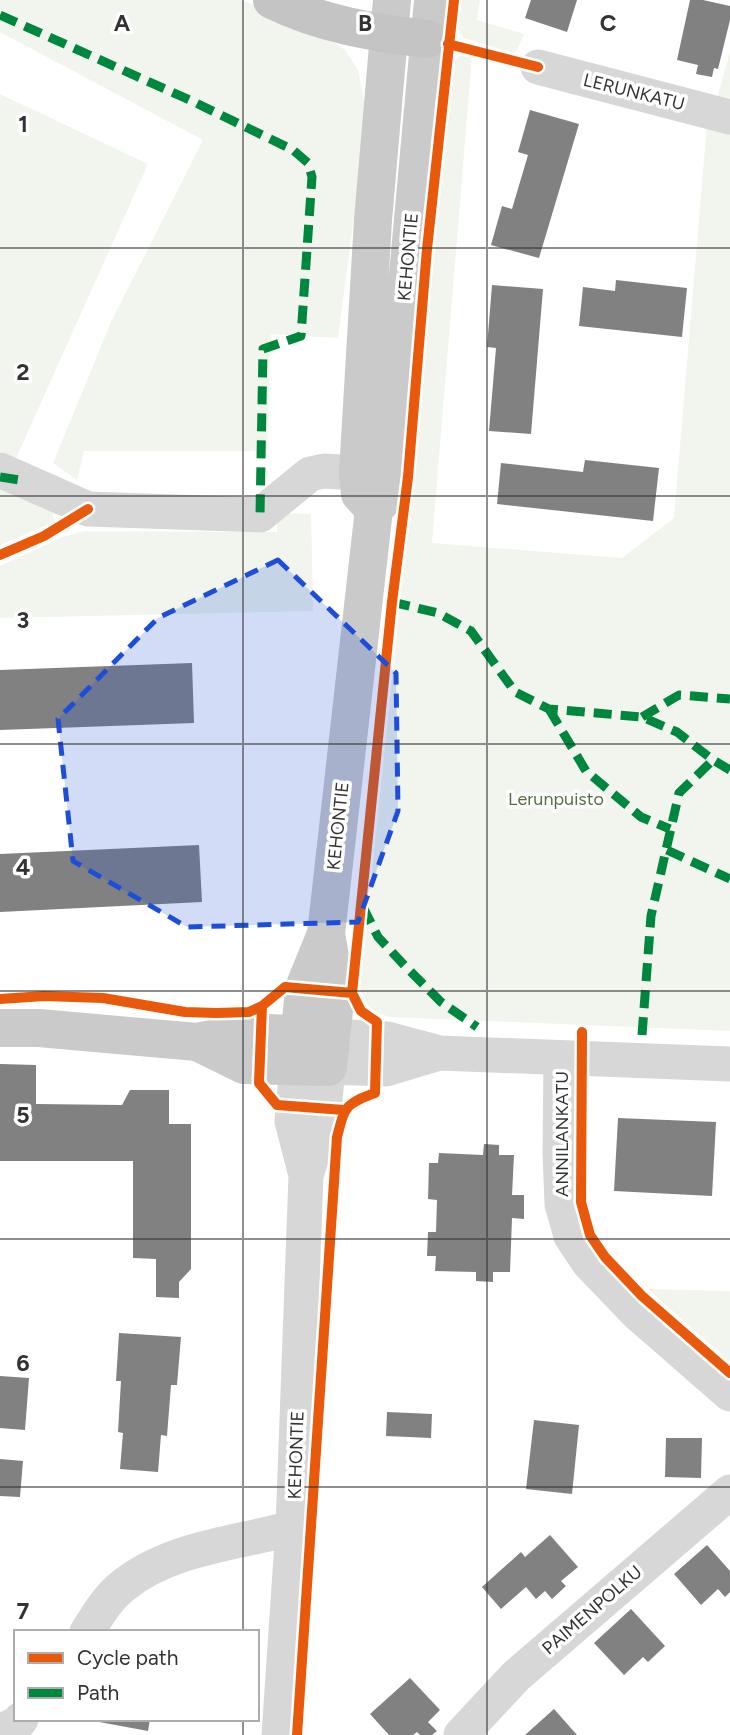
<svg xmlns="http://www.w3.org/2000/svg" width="730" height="1735" font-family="Figtree,sans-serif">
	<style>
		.green { fill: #f1f5ed }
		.building { fill: #818181 }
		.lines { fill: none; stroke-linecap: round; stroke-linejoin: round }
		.minor { stroke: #d7d7d7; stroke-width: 35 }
		.major { stroke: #cacaca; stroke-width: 38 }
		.highway { stroke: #c4c4c4; stroke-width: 38 }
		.quiet { stroke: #00873e; stroke-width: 9; stroke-dasharray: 18 9; stroke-linecap: butt }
		.cycleway-casing { stroke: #fff; stroke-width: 15 }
		.cycleway { stroke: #e8590c; stroke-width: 10 }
		.marked { fill: #1d4ed8; fill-opacity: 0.2; stroke: #1d4ed8; stroke-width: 5; stroke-dasharray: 14 9; stroke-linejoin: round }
		.grid { fill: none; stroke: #333; stroke-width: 2; stroke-opacity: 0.55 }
		.labels { text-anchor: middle; stroke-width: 7; stroke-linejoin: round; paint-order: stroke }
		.street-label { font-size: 18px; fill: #333; stroke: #fff }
		.park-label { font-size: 18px; fill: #56703f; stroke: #fff }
		.grid-label { font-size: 23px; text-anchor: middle; font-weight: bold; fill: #333; stroke: #fff; stroke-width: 7; stroke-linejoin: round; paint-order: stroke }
	</style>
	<rect width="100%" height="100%" fill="#fff"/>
	<!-- green -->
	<path class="green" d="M0,0H241L319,33L345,50L358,70L364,101L365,134L338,338L271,334L267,451H84L77,480L53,463L111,322L203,140L0,32Z
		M462,0H480L477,20L524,34L518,48L513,53L464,38L458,29Z
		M730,52V106L717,98Z
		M465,54L472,56L432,543L622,558L674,518L707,124L730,129V1031L391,1017C372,1013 365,1006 360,987L413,478L452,65L458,57Z
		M0,94L148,164L13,465L0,459Z
		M0,479L52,503L54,522L0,545Z
		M277,513L311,514L313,611L0,618V566L63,537L85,531L277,532Z
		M648,1289L730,1291V1362Z"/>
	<!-- building -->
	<path class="building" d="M531,0H577L567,32L525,18Z
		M690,0H703L730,6V20L718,69L714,68L712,77L696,74L698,65L677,60Z
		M530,110L579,124L539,258L491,245L502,206L512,209L528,155L518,152Z
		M616,280L687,288L682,337L579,326L583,287L615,291Z
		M492,285L543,289L531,434L489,431L496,348L487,347Z
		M585,460L659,468L653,521L497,504L501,463L583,472Z
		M192,663L194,723L0,730V670Z
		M199,845L202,902L0,912V854Z
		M0,1064L36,1065V1104L122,1105L130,1090H169V1124H191V1269L179,1282V1298L156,1297V1259L133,1258V1161H0Z
		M618,1118L716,1122L712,1196L614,1191Z
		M484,1144L499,1145V1155H514L512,1195H524V1219L512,1218L510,1272H493V1282L476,1281V1272L435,1271L436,1256H427L428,1232H436L437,1200L428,1199L429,1163H438L439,1153L483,1155Z
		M119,1333L181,1337L177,1385H171L167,1436L161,1435L158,1472L120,1469L123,1433L118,1432L121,1381H116Z
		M0,1376L29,1378L25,1430L0,1428Z
		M387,1412L432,1414L431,1438L386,1436Z
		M534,1420L579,1425L572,1494L526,1489Z
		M666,1438H702L701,1478L665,1477Z
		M0,1459L23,1461L20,1497L0,1496Z
		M550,1535L578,1567L561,1581L566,1586L552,1599L545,1591L536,1599L526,1587L501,1609L482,1587L521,1552L525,1557Z
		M707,1545L730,1571V1592L725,1597L718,1589L701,1605L674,1574Z
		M631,1609L665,1646L648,1662L643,1657L624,1675L594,1643Z
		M410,1678L440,1710L428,1722L437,1731L432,1735H420L417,1732L413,1735H389L370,1714Z
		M554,1709L577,1735H525Z
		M83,1719H150L148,1731Z"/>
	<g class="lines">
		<!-- minor -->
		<path class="minor" d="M538,67L730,117
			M0,470L88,509L260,515L310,474L324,471L358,473
			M331,1036L387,1039L439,1053L730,1064
			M561,1058L560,1152L562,1204L571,1236L589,1263L636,1312L730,1394
			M297,1066L292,1121L306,1175
			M87,1632C97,1616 108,1597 124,1585C170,1548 237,1543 293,1528
			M0,1732L18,1723L21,1719
			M279,1735L293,1528L306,1175L323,1123L328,1067L386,1069L439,1053
			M461,1735L516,1676L730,1492"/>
		<!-- major -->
		<path class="major" d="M374,509L360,494L358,473L373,220L392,0
			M0,1028H39L197,1042L247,1032L331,1036
			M197,1042L244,1065L328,1067L336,991L326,934
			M297,1066L304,988L326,934L374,509L388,494L433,0"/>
		<!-- highway -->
		<path class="highway" d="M272,0C321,24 374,33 428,39"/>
		<!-- quiet -->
		<path class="quiet" d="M0,15L194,102L293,150L308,163L312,177L301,336L263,349L260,515
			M0,477L19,480
			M392,602L438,613L471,631L515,692L549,709L642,717L677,732L713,760L730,770
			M549,709L586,771L641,817L670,829
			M642,717L679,695L730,699
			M667,850L730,879
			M363,907L378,937L405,966L441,1002L477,1027
			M642,1035L651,916L679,793L713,760"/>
		<!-- cycleway casing -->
		<g class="cycleway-casing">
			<path id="cycleway" d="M448,44L538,67
				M0,555L44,536L88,509
				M0,999L44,996L103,998L185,1012L217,1013L249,1012L262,1006L285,987L352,993
				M262,1006L259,1083L277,1105L344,1110
				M582,1032L581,1202L590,1235L605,1257L642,1296L730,1373
				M297,1735L337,1137C345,1107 344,1104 375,1093L377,1022L361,1011L352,993L392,602L408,477L427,249L454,0"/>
		</g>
		<!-- cycleway -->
		<use href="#cycleway" class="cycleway"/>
	</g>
	<!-- marked area -->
	<path class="marked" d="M278,560L396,673L398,811L358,922L187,927L73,861L58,719L158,618Z"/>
	<!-- grid -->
	<path class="grid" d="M243,0V1632M487,0V1735M0,248H730M0,496H730M0,744H730M0,991H730M0,1239H730M0,1487H730M243,1719V1735"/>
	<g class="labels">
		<!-- street labels -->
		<g class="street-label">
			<text transform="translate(634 92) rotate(14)" y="6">LERUNKATU</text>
			<text transform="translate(408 257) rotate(-85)" y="6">KEHONTIE</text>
			<text transform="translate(338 826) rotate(-84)" y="6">KEHONTIE</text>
			<text transform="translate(562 1134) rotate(-90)" y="6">ANNILANKATU</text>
			<text transform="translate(296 1455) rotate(-88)" y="6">KEHONTIE</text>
			<text transform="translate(592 1610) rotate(-41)" y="6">PAIMENPOLKU</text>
		</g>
		<!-- park labels -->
		<g class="park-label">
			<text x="556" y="805">Lerunpuisto</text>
		</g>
	</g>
	<g class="grid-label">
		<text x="122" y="31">A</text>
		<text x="365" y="31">B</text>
		<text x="608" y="31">C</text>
		<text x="23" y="132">1</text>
		<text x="23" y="380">2</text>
		<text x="23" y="628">3</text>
		<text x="23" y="875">4</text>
		<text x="23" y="1123">5</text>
		<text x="23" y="1371">6</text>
		<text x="23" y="1619">7</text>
	</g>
	<!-- legend -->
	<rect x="14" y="1630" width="245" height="91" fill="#ffffff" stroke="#adadad" stroke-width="2"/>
	<rect x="28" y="1653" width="35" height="10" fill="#e8590c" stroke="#adadad" stroke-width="2"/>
	<text x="77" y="1665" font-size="21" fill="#333333">Cycle path</text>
	<rect x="28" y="1688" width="35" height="10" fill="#00873e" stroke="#adadad" stroke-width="2"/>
	<text x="77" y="1700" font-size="21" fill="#333333">Path</text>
</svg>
